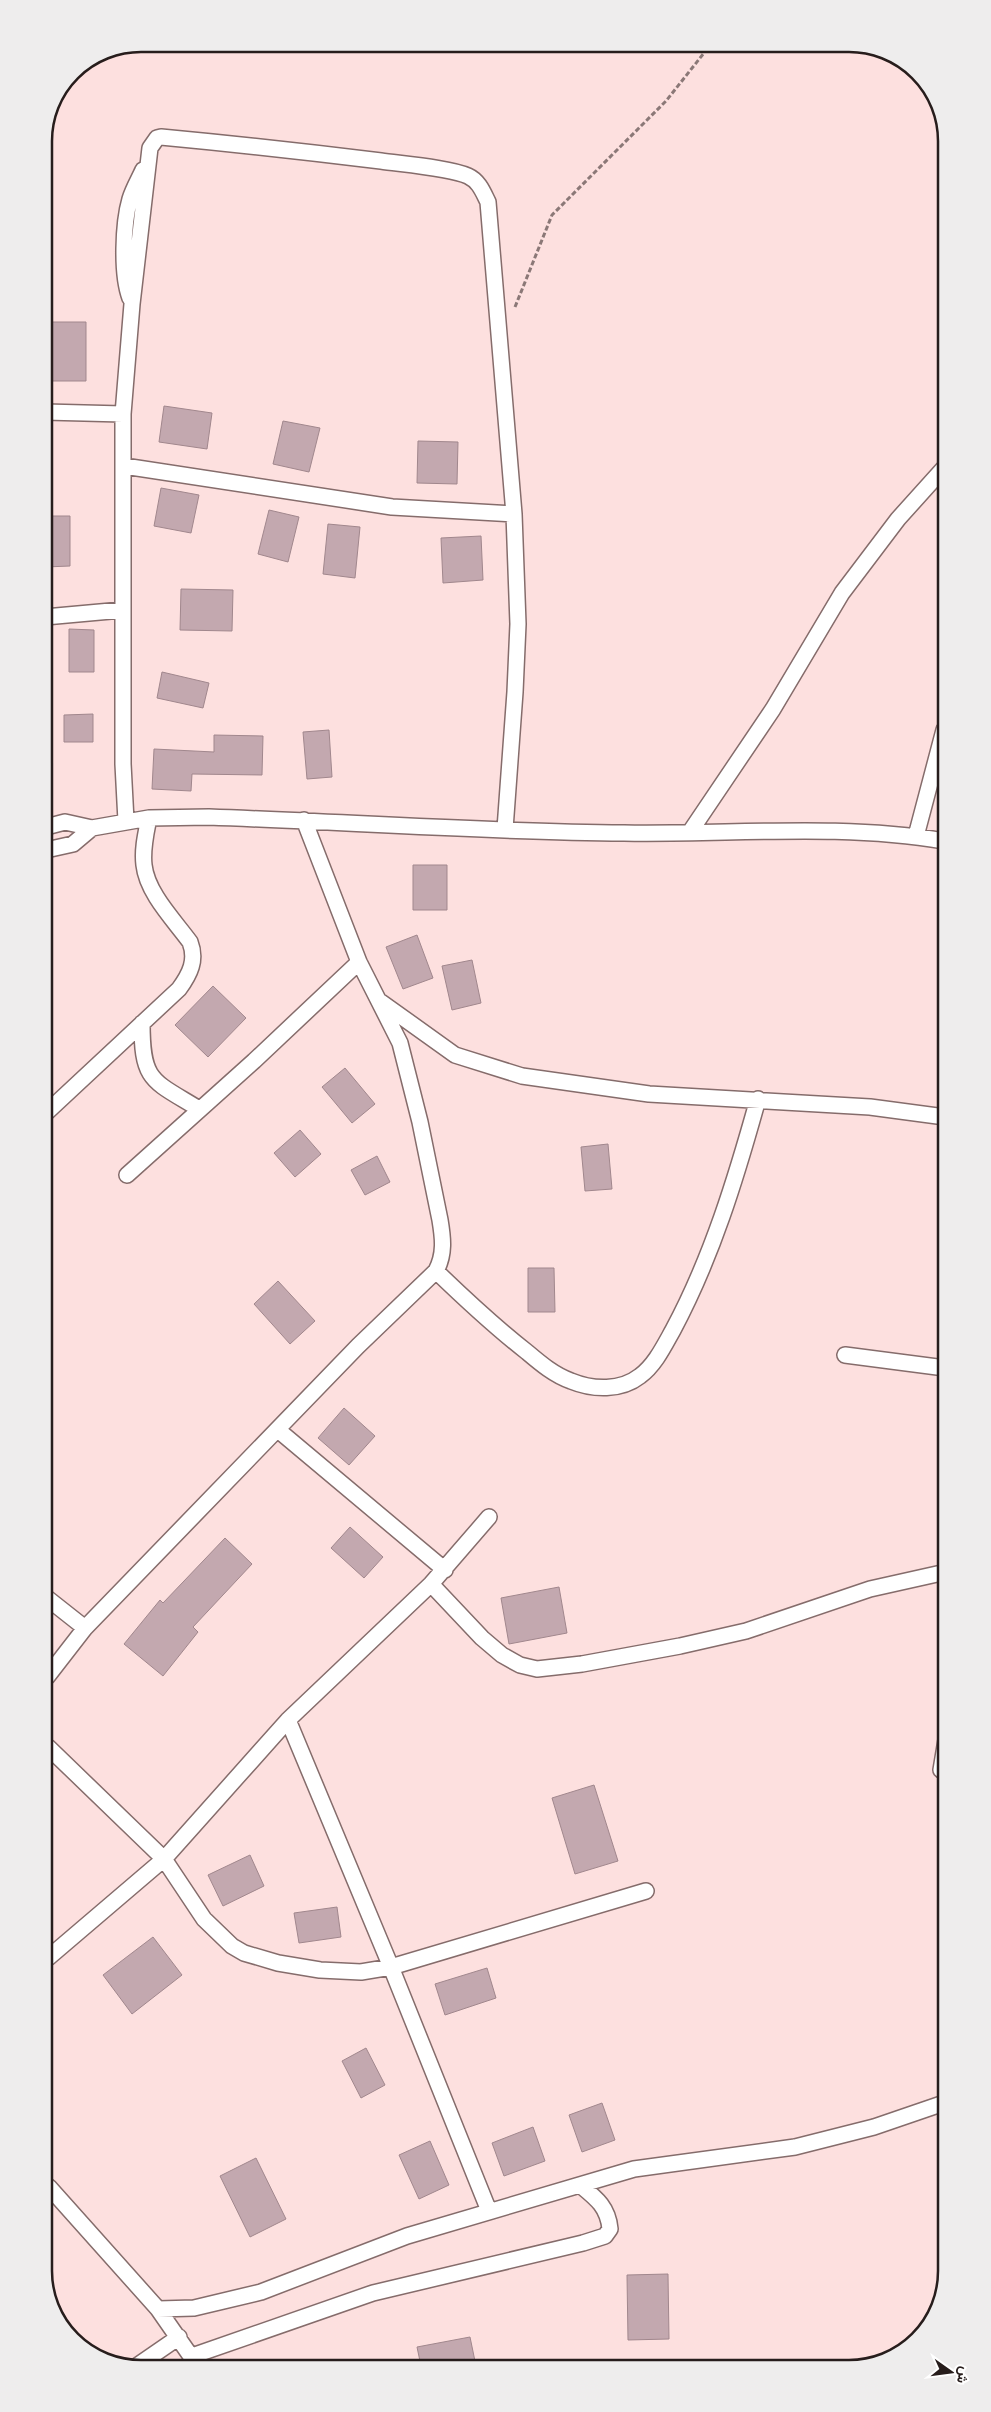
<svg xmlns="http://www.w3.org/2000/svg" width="991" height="2412" font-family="'Sofia Sans Condensed',Vazirmatn,sans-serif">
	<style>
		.building { fill: #c3a8af; stroke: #a1878d }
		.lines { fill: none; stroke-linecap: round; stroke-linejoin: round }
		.minor-casing { stroke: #856c6b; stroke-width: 18 }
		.path { stroke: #8b7877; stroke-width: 3; stroke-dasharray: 5 2.5; stroke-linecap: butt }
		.minor { stroke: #fff; stroke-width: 15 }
		.rim { fill: none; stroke: #271d1c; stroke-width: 2.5 }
	</style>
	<rect width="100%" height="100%" fill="#fde0df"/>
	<!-- building -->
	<path class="building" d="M47,322H86V381H47Z
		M164,406L212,413L207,449L159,442Z
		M283,421L320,428L309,472L273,464Z
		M418,441L458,442L457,484L417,483Z
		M161,488L199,495L191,533L154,526Z
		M269,510L299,517L288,562L258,554Z
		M45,516H70V566L45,567Z
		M328,524L360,527L355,578L323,574Z
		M481,536L483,580L443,583L441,538Z
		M181,589L233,590L232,631L180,630Z
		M69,629L94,630V672H69Z
		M162,672L209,683L203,708L157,698Z
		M93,714V742H64V715Z
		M329,730L332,777L307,779L303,732Z
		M214,735L263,736L262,775L192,774L191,791L152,789L154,749L214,752Z
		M413,865H447V910H413Z
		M417,935L433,978L403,989L386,947Z
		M472,960L481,1003L452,1010L442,966Z
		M213,986L246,1018L208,1057L175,1025Z
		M345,1068L375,1104L352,1123L322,1087Z
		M300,1130L321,1154L295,1177L274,1153Z
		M608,1144L612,1189L585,1191L581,1147Z
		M377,1156L390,1182L365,1195L351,1170Z
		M528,1268H554L555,1312H528Z
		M278,1281L315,1321L290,1344L254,1304Z
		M344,1408L375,1436L349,1465L318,1438Z
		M350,1527L383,1557L364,1578L331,1548Z
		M225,1538L252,1564L193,1627L198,1632L163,1676L124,1644L160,1600L163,1603Z
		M559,1587L567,1633L509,1644L501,1598Z
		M594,1785L618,1861L575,1874L552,1798Z
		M250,1855L264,1886L223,1906L208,1875Z
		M337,1907L341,1937L299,1943L294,1913Z
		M153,1937L182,1975L132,2014L103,1975Z
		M487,1968L496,1998L445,2015L435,1984Z
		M366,2048L385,2085L361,2098L342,2061Z
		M602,2103L615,2140L582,2152L569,2115Z
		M533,2127L545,2161L504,2176L492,2143Z
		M430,2141L449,2185L419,2199L399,2155Z
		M256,2158L286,2219L250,2237L220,2176Z
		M668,2274L669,2339L628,2340L627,2275Z
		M470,2337L476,2366H421L417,2347Z"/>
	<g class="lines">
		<!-- minor casing -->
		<g class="minor-casing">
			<path id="minor" d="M130,298C121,274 123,223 130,199C133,189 139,179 143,170
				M45,412L123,414
				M124,466L392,507L514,514
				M45,617L122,610
				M126,821L123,764V414L132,304L150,148L157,138L161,137C235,144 308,152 381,161C402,164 451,168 468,176C479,181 483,192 488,202L514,514L518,624L515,692L505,829
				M46,827L65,822L92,828L149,818L209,817C347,822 486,832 624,833C730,835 838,823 944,841
				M690,832L773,709L842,593L898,519L943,469
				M916,836L944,730
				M46,850L73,844L92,828
				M381,1002L455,1055L522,1076L649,1094L870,1107L945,1117
				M142,1023C142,1082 152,1080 199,1109
				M46,1113L179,989C190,974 197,960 190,942C174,920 147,893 144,865C142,849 146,833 149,818
				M127,1175L254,1061L359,962
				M436,1271C465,1299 495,1327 527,1352C540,1363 554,1375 571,1381C593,1390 621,1391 640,1376C655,1365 664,1346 673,1330C712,1257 736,1178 758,1099
				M845,1355L945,1368
				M278,1430L445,1570
				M431,1584L482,1638L502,1655L520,1665L537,1669L582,1664L680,1646L746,1631L870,1589L946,1572
				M47,1598L85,1628
				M47,1677L85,1628L358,1346L436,1271C445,1254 443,1238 440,1220L420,1122L400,1043L359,962L304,820
				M288,1720L391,1967L489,2211
				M48,1747L164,1859L204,1919L232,1946L244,1953L278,1963L320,1970L361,1972L391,1967L646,1891
				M941,1770L946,1740
				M48,1958L164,1859L288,1720L431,1584L489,1517
				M49,2187L158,2309L199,2368
				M158,2309L194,2308L261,2292L407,2236L634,2169L795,2147L874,2127L947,2102
				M192,2356L373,2293L583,2243L605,2236L610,2229C608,2207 596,2198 580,2185
				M134,2368L179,2337"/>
		</g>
		<!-- path -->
		<path class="path" d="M515,307L552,215L666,101L704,53"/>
		<!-- minor -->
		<use href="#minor" class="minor"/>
	</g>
	<!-- crop -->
	<path d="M0 0H991V2412H0ZM141 52H849A89 89 0 0 1 938 141V2271A89 89 0 0 1 849 2360H141A89 89 0 0 1 52 2271V141A89 89 0 0 1 141 52Z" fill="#eeeded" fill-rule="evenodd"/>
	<path class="rim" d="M141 52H849A89 89 0 0 1 938 141V2271A89 89 0 0 1 849 2360H141A89 89 0 0 1 52 2271V141A89 89 0 0 1 141 52Z"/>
	<!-- north arrow -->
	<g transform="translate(951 2372) rotate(104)" stroke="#ffffff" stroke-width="4" paint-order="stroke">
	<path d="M0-4L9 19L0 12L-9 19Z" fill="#271d1c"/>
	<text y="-8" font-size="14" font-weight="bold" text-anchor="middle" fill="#271d1c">ش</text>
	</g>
</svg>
